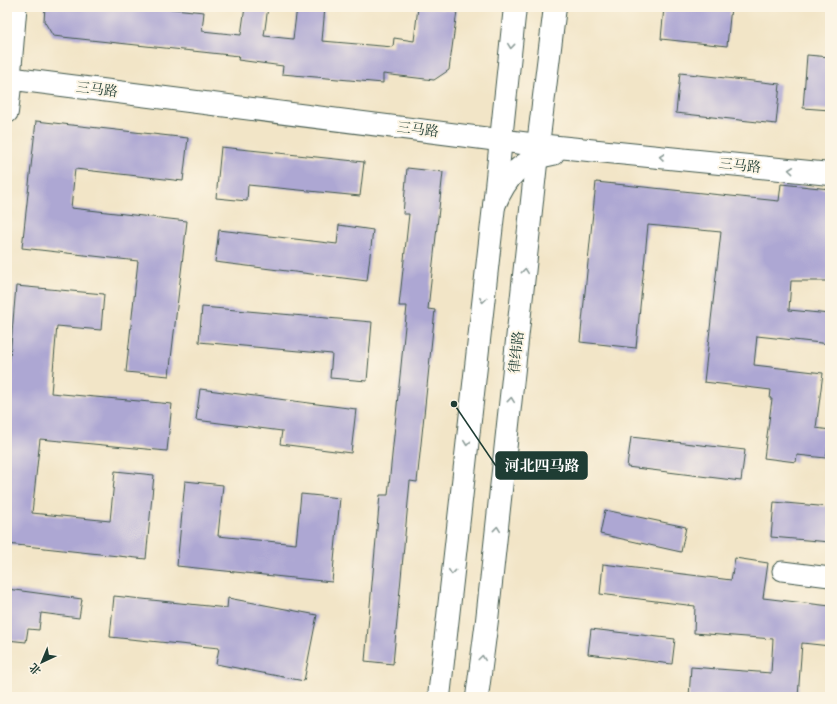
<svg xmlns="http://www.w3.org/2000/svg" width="837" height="704" font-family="Alegreya,'Noto Serif SC',serif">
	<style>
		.building { fill: #ada7d3 }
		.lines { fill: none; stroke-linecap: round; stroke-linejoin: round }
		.street-casing { stroke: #3f564a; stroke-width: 21 }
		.secondary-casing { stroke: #3f564a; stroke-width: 24 }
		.primary-casing { stroke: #3f564a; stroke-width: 24 }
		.street { stroke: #fff; stroke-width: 19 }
		.secondary { stroke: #fff; stroke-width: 22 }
		.primary { stroke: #fff; stroke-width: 22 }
		.oneway { stroke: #8f9e9a }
		.labels { text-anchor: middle; stroke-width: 4; stroke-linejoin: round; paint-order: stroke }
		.street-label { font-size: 14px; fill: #1f3d34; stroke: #fcf5e5 }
		.leader { fill: none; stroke: #1f3d34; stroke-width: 1.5 }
		.callout-dot { fill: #1f3d34; stroke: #fcf5e5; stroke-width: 1.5 }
		.callout { fill: #1f3d34; stroke: #1f3d34; stroke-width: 1.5 }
		.callout-label { font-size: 15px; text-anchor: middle; font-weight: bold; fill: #fff }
	</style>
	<rect width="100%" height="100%" fill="#fcf5e5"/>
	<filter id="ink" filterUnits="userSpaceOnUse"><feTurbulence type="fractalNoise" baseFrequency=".025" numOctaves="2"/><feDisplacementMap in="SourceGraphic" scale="8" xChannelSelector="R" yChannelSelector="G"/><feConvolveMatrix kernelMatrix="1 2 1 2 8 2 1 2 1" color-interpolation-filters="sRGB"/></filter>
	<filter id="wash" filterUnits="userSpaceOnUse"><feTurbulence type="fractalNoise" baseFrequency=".012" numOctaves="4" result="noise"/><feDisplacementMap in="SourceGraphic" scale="16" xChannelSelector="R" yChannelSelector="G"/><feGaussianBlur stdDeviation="0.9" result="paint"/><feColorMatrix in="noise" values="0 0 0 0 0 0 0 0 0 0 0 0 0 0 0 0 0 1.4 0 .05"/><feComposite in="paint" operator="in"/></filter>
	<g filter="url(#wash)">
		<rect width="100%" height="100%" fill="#f2e5c7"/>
		<g id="blocks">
			<!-- building -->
			<path class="building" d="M45,7H153L204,12L202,31L241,35L245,7H268L264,36L293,39L297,7H325L322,41L393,47L394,38L414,41L418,7L457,11L449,70L434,80L383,74V83L282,74L283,66L238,60L239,56L53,36L44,21Z
				M664,7H731L727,46L661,39Z
				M807,55L830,57V110L803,108Z
				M680,73L780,84L776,124L676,113Z
				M36,121L188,138L183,181L75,169L71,208L187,221L169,376L126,372L138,261L22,248Z
				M221,147L364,162L360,196L248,185L247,201L216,198Z
				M407,168L443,172L428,309L435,310L417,482L410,481L393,664L365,661L380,495H388L407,306H399L409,214H403Z
				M596,182L779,201L781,184L830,189V281H791L789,310L830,314V344L757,336L754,365L823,373L816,428L830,430L826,458L797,455L796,462L764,458L772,399H770L771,390L704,382L721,232L648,225L636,348L580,342Z
				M339,225L373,230L367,281L215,262L219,230L337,244Z
				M16,286L104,294L101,330L57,326L51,393L172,404L167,451L40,439L32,513L110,521L115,471L154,475L146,559L7,544V392Z
				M202,307L372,322L367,381L330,378L332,354L199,342Z
				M200,389L356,409L351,453L280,444L282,431L196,420Z
				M631,437L745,450L741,481L627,467Z
				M185,481L223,485L218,536L296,544L301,494L340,498L332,582L177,566Z
				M774,502L830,507V542L771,537Z
				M605,510L686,527L681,552L600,534Z
				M735,558L768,563L763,598L830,606V646L802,643L798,697H689L691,667L771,673L773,639L694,633L695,606L600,594L603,564L731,580Z
				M7,589L82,599L79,618L41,613L39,630L28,629L26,642L7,640Z
				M114,596L227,608L228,598L317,615L304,681L216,664L219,648L110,637Z
				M591,629L675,639L672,664L588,654Z"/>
		</g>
	</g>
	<g filter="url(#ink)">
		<use href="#blocks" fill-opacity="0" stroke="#3f564a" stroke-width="1"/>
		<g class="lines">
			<!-- street casing -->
			<g class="street-casing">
				<path id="street" d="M11,78L17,7
					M782,571L830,577"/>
			</g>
			<!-- secondary casing -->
			<g class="secondary-casing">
				<path id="secondary" d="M7,78L538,145L830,174
					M7,112L11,78
					M494,206C506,177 521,159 553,154"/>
			</g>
			<!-- primary casing -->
			<g class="primary-casing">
				<path id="primary" d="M439,697L494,206L515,7
					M477,697L487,620L538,145L555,7"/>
			</g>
			<!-- street -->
			<use href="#street" class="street"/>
			<!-- secondary -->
			<use href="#secondary" class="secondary"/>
			<!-- primary -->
			<use href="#primary" class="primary"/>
		</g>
		<!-- one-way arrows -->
		<defs><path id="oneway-chevron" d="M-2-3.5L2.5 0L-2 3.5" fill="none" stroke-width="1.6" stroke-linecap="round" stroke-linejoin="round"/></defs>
		<g class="oneway">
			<use href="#oneway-chevron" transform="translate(511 46) rotate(96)"/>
			<use href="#oneway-chevron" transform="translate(662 157) rotate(-174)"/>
			<use href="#oneway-chevron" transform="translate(791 170) rotate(-174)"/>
			<use href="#oneway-chevron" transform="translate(525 271) rotate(-84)"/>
			<use href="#oneway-chevron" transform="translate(483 300) rotate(97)"/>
			<use href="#oneway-chevron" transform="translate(511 400) rotate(-84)"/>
			<use href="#oneway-chevron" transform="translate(467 443) rotate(96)"/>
			<use href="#oneway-chevron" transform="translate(497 529) rotate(-84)"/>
			<use href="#oneway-chevron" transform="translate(452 572) rotate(96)"/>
			<use href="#oneway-chevron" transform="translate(482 658) rotate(-83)"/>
		</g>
	</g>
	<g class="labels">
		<!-- street labels -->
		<g class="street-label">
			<text transform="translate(97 89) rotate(7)" y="5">三马路</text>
			<text transform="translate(418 129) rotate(7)" y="5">三马路</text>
			<text transform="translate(740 165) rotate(6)" y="5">三马路</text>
			<text transform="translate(516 352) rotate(-84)" y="5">律纬路</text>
		</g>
	</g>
	<!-- callouts -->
	<path class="leader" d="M454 404L496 466"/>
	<circle class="callout-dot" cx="454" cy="404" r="4"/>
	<rect class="callout" x="496" y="452" width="91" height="27" rx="4"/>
	<g class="callout-label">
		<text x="542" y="471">河北四马路</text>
	</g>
	<!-- margin -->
	<rect width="837" height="704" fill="none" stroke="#fcf5e5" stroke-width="24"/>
	<!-- north arrow -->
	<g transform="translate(42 662) rotate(224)" stroke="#fcf5e5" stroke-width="3" paint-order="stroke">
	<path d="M0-3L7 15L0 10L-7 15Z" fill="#1f3d34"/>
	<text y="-6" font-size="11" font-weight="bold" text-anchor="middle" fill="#1f3d34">北</text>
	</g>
</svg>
